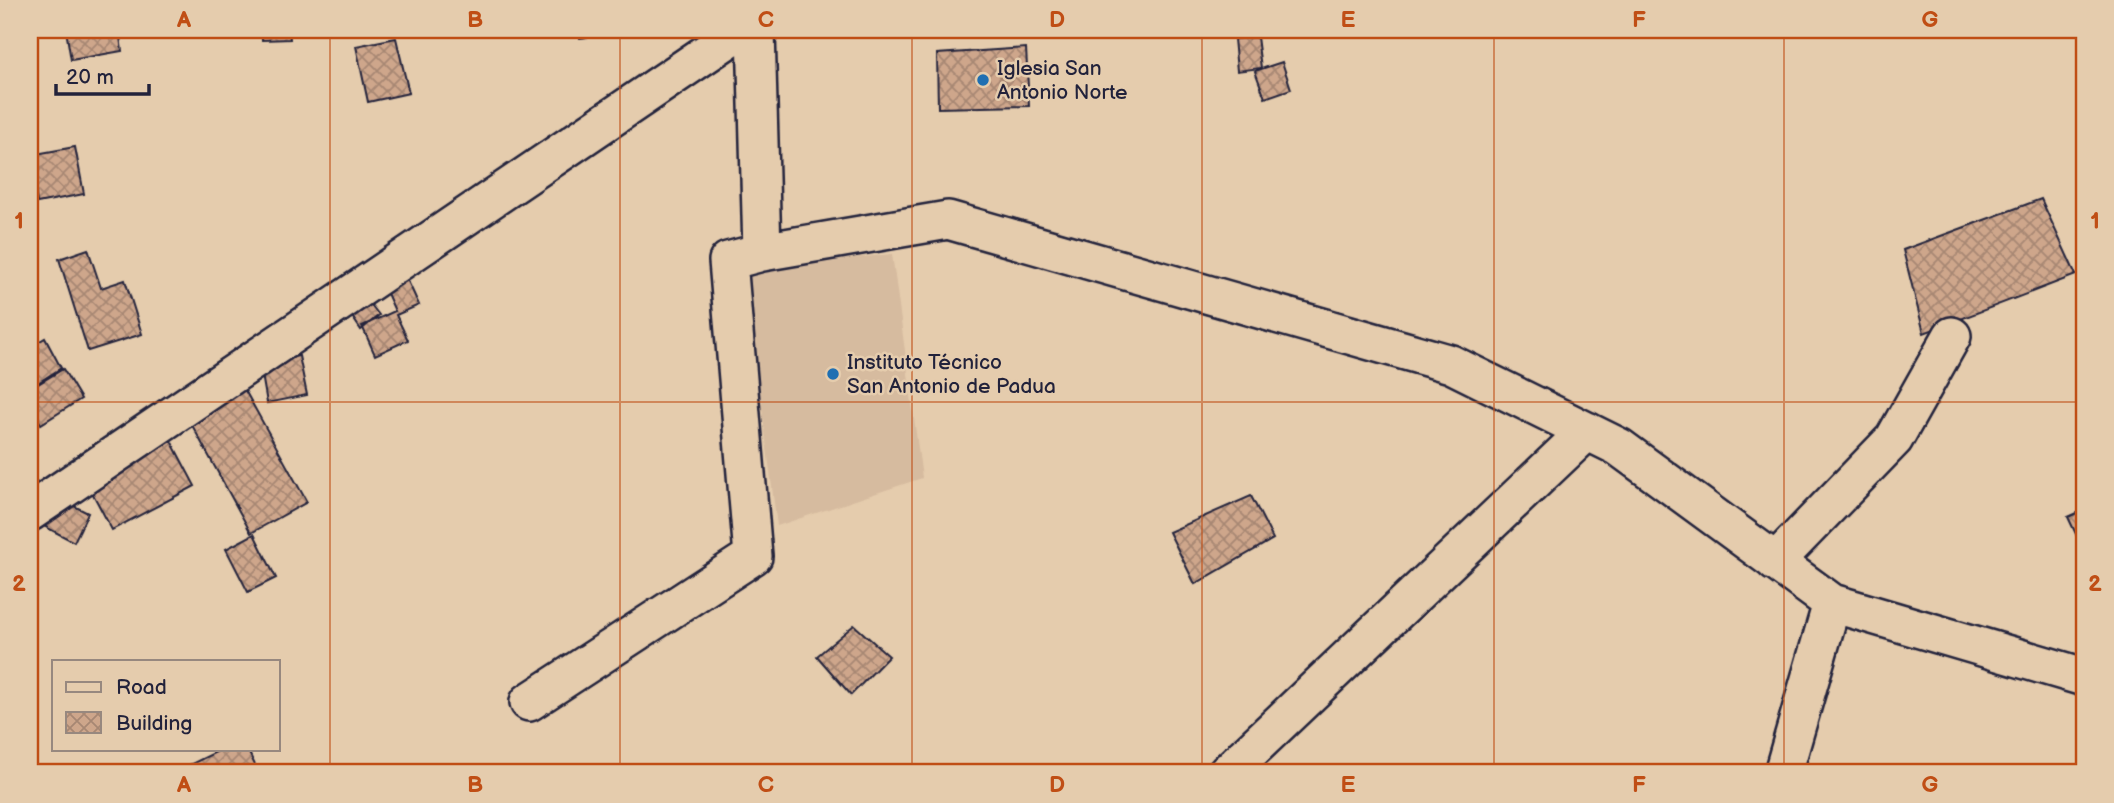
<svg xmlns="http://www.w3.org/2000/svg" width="2114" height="803" font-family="'Balsamiq Sans',sans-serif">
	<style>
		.built { fill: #d6bb9f }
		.building { fill: url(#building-cross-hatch); stroke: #22223b; stroke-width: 2 }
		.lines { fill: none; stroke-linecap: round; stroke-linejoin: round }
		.minor-casing { stroke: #22223b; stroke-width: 42 }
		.minor { stroke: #e5ccad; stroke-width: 37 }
		.grid { fill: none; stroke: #c04e15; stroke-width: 2; stroke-opacity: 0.55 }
		.poi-dot { fill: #1f6fb2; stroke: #e5ccad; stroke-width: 2.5 }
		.labels { text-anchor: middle; stroke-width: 5; stroke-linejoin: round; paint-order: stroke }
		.poi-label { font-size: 21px; fill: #22223b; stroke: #e5ccad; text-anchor: start }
		.neatline { fill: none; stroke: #c04e15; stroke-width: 2.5 }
		.grid-label { font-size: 23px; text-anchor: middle; font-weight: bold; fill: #c04e15 }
	</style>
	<defs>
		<pattern id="building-cross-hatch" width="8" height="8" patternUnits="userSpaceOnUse" patternTransform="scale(1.75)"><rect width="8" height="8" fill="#cea68b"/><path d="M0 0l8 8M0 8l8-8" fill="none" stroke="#a78773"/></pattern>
	</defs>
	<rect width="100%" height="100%" fill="#e5ccad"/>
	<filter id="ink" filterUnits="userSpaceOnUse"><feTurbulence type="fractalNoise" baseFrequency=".0143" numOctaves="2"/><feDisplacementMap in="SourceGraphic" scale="14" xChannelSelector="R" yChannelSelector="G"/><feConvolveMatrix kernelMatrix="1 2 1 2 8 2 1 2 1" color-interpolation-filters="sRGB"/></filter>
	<g filter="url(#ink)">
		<!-- built -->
		<path class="built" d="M892,254L922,478L777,526L744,269Z"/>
		<!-- building -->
		<path class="building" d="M66,30H119L122,51L71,60Z
			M261,30H289L290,39L262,40Z
			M579,30H597V36L580,38Z
			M1257,37L1261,68L1237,71L1234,39Z
			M396,38L409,93L368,102L356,46Z
			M1026,48L1029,106L938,108L937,54Z
			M1282,62L1291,89L1265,98L1255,71Z
			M75,147L84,194L37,203L30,155Z
			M2041,199L2076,275L1924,333L1903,250Z
			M88,249L101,288L125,280L142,334L88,351L59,259Z
			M407,279L419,305L396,315L408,340L375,355L362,326L395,311L385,289Z
			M368,301L379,315L361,330L349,312Z
			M45,338L61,368L30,388V347Z
			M299,356L307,395L267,403L260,363Z
			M63,369L81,399L41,424L30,406V389Z
			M242,385L307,502L251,533L187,416Z
			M169,437L195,486L112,530L86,481Z
			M1251,496L1273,539L1195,584L1169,532Z
			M56,497L88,513L74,542L42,525Z
			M2084,510V551L2068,517Z
			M254,534L276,578L248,592L226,549Z
			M854,625L889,656L851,695L817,656Z
			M222,749H247L259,773H173Z"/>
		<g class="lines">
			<!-- minor casing -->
			<g class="minor-casing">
				<path id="minor" d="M756,30L762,252
					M30,512L741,30
					M1775,562L1894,439L1952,336
					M529,702L753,556L728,261L762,252L948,220L1451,364L1619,447L1832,603L2084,677
					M1227,773L1587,431
					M1783,773L1832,603"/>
			</g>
			<!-- minor -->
			<use href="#minor" class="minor"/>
		</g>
	</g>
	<!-- grid -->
	<path class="grid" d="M330,30V773M620,30V773M912,30V773M1202,30V773M1494,30V773M1784,30V773M30,402H2084"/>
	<!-- markers -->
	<g class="poi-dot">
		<circle cx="983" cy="80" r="7"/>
		<circle cx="833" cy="374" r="7"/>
	</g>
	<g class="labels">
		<!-- poi labels -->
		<g class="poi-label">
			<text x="997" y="75">Iglesia San<tspan x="997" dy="24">Antonio Norte</tspan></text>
			<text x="847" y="369">Instituto Técnico<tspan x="847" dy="24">San Antonio de Padua</tspan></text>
		</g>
	</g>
	<!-- margin -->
	<rect width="2114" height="803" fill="none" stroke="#e5ccad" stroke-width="77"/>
	<!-- legend -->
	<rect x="52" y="660" width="228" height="91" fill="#e5ccad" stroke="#97887f" stroke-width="2"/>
	<rect x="66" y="682" width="35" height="10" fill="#e5ccad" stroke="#97887f" stroke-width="2"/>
	<text x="116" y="694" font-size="21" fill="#22223b">Road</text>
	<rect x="66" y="712" width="35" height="21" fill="url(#building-cross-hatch)" stroke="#97887f" stroke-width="2"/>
	<text x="116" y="730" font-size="21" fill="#22223b">Building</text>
	<!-- scale -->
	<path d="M56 84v10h93v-10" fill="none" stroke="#22223b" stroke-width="3.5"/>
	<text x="66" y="84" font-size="21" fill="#22223b" stroke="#e5ccad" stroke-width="5" paint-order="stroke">20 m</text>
	<rect x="38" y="38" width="2038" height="726" class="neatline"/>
	<g class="grid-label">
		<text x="184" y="27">A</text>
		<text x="475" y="27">B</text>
		<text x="766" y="27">C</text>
		<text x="1057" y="27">D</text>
		<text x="1348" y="27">E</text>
		<text x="1639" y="27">F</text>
		<text x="1930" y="27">G</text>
		<text x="19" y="228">1</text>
		<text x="2095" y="228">1</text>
		<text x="19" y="591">2</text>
		<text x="2095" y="591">2</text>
		<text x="184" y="792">A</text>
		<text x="475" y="792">B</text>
		<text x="766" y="792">C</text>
		<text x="1057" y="792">D</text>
		<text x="1348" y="792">E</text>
		<text x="1639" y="792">F</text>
		<text x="1930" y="792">G</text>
	</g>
</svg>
